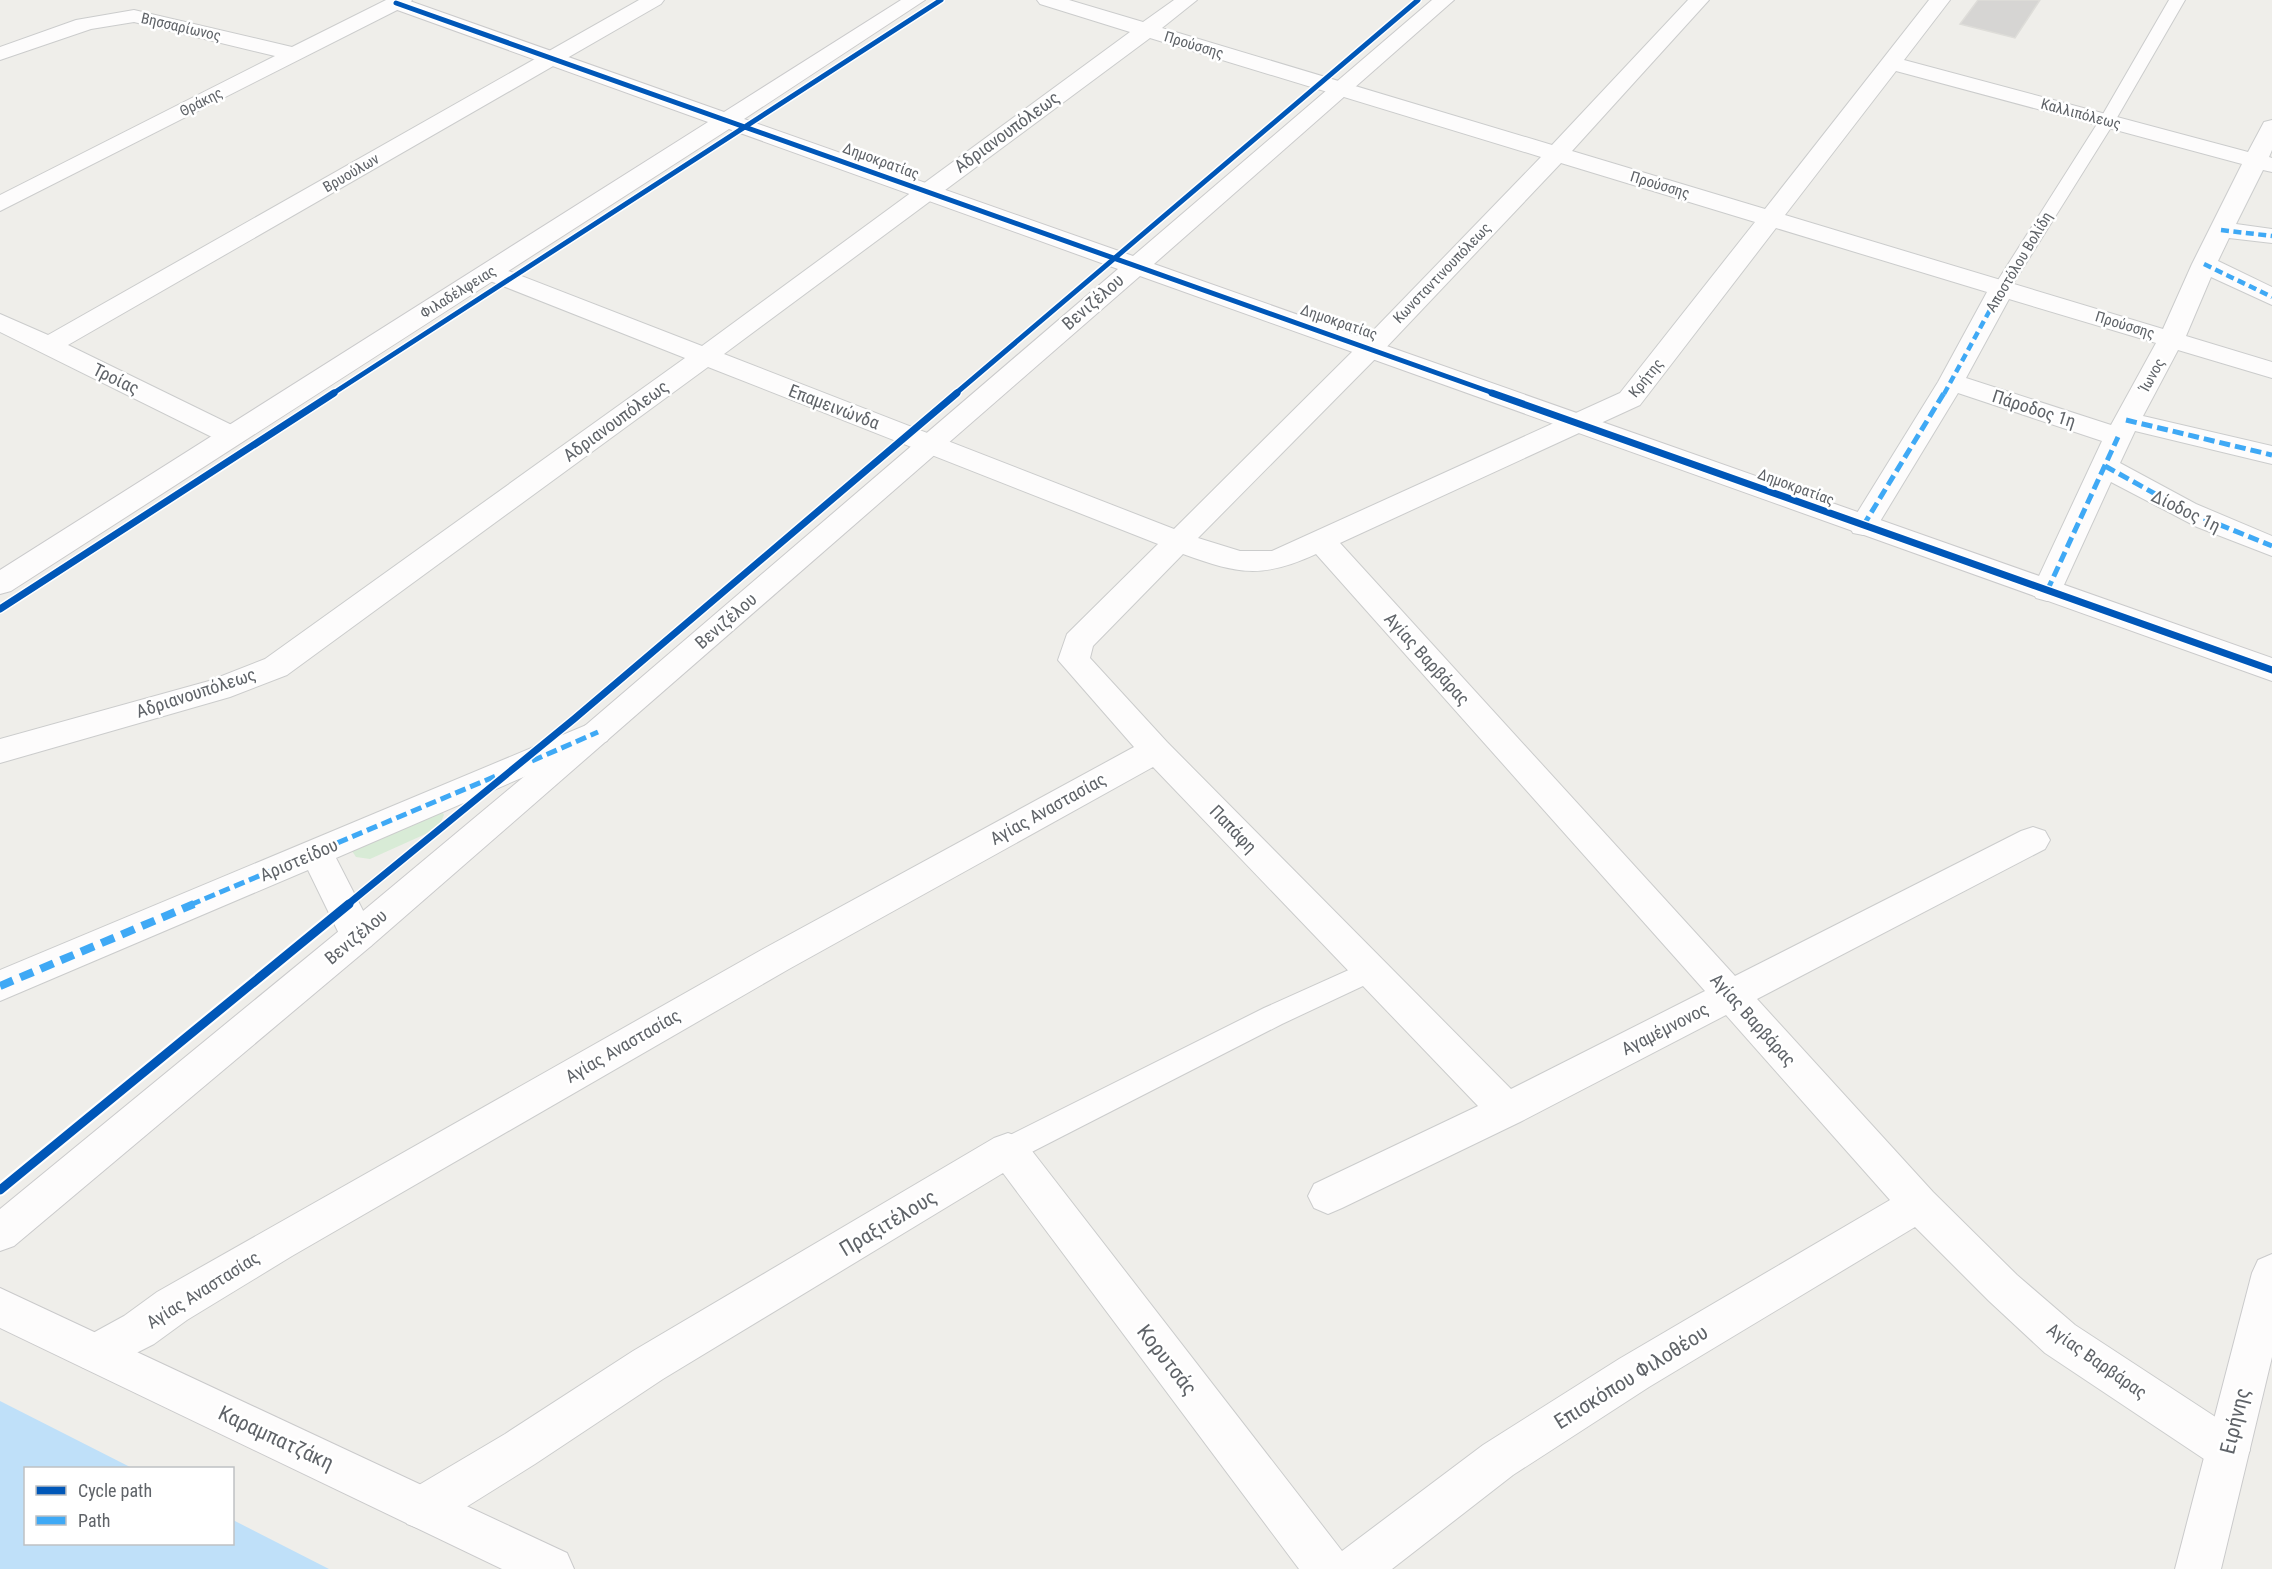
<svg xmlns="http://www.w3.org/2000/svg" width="2272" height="1569" font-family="'Roboto Condensed',sans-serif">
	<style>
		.green { fill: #d8ebd6 }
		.water { fill: #bfe0f9 }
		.building { fill: #d6d5d3; stroke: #deddd9; stroke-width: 1.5 }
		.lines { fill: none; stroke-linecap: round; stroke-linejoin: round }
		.lane-casing { stroke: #cbcccc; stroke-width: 2 }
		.street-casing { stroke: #cbcccc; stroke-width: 2 }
		.secondary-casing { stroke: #cacacb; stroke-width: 2 }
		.lane { fill: #fdfcfc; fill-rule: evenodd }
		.street { fill: #fdfcfc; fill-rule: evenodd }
		.secondary { fill: #fdfcfc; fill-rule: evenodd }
		.quiet-far2 { stroke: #3fa9f5; stroke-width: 4.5; stroke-dasharray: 8 4.5; stroke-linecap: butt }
		.quiet-far1 { stroke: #3fa9f5; stroke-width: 5; stroke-dasharray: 11 5; stroke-linecap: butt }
		.quiet { stroke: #3fa9f5; stroke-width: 8; stroke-dasharray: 14 8; stroke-linecap: butt }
		.cycleway-far2-casing { stroke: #fff; stroke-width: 8 }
		.cycleway-far1-casing { stroke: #fff; stroke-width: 10 }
		.cycleway-casing { stroke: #fff; stroke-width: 13 }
		.cycleway-far2 { stroke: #0057b8; stroke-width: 5 }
		.cycleway-far1 { stroke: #0057b8; stroke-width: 7 }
		.cycleway { stroke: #0057b8; stroke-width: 9 }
		.labels { text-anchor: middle; stroke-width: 5; stroke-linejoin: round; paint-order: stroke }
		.far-street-label { font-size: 15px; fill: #5f6368; stroke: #fff }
		.street-label { font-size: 18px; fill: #5f6368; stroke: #fff }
		.near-street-label { font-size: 21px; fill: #5f6368; stroke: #fff }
	</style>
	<rect width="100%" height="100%" fill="#efeeea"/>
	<!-- green -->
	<path class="green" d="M441,809L444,815L439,826L430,832L370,859L356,857L350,848Z"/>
	<!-- water -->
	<path class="water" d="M0,1401L132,1468H26V1544H232L233,1520L329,1569H0Z"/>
	<!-- building -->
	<path class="building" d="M1978,0H2040L2015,38L1960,24Z"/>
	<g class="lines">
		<!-- lane casing -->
		<g class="lane-casing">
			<path id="lane" d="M2169,0H2185L2115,121L2008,292H1996L1993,288L2099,121Z
				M1371,960L1380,964L1384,971L1380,978L1282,1024L1018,1159L1008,1162L998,1159L994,1150L998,1141L1264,1008Z"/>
		</g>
		<!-- street casing -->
		<g class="street-casing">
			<path id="street" d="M386,0H412L409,4L0,211V195L275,56L134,22L91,29L0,60V47L76,20L134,10L292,47Z
				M639,0H664L661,4L68,345L242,430L246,436L242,442L232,445L222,442L0,332V314L48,335Z
				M1037,0H1069L1143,22L1174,0H1197L1162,28L1552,145L1688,0H1709L1572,151L1765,209L1929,0H1950L1904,60L2248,152L2264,122L2272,120V150L2269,157L2272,158V172L2263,170L2236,224L2272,229V243L2229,238L2218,261L2272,287V305L2211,277L2186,336L2272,362V378L2178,350L2143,416L2272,446V464L2135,431L2120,463L2196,504L2272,536V556L2197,527L2111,482L2058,598L2047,601L2036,598L2032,591L2102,441L1958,393L1873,533L1863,535L1853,533L1849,526L1938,382L1987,292L1776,228L1640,405L1340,543L1735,976L2021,831L2033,827L2045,831L2050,840L2045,849L1757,999L1933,1192L2017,1275L2075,1325L2243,1435L2250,1450L2243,1465L2228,1471L2213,1465L2045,1353L1989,1301L1915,1227L1649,1387L1513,1475L1392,1569H1299L1003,1173L663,1379L535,1464L439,1524L423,1530L407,1524L401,1508L407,1492L505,1434L633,1351L994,1138L1008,1133L1022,1138L1342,1551L1483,1445L1619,1359L1890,1200L1726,1015L1520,1122L1342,1208L1328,1214L1314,1208L1308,1196L1314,1184L1478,1106L1153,767L789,969L292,1256L187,1320L154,1344L97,1373L82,1367L76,1353L82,1339L124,1316L157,1292L763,949L1134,747L1058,660L1067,634L1158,544L708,367L287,675L230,697L0,763V739L209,681L265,659L685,358L480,277L477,272L480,267L489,265L498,267L702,346L1130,32L1040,4ZM1150,38L1541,157L1362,342L1174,529L724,354ZM1896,71L2242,164L2192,264L2163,329L1785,215ZM1561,163L1755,222L1620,393L1272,551H1240L1198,538L1380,354ZM2009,299L2156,343L2111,425L1966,378ZM1183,554C1238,574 1262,579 1316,554L1705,991L1511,1089L1167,742L1090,658L1093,646Z
				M596,721L607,725L612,733L607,741L336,858L376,936L371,946L358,950L345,946L308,870L0,1001V970Z"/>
		</g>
		<!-- secondary casing -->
		<g class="secondary-casing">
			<path id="secondary" d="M388,0H407L724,112L901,0H925L744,119L1133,256L1432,0H1454L1154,264L2272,658V681L1140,276L371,946L14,1246L0,1251V1209L345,926L587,724L1118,269L729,129L11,591L0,594V570L708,122L389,7L386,3Z
				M2272,1254V1357L2221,1569H2175L2252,1273L2258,1260Z
				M0,1288L567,1553L574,1569H502L0,1328Z"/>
		</g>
		<!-- lane -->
		<use href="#lane" class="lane"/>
		<!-- street -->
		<use href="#street" class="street"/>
		<!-- secondary -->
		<use href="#secondary" class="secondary"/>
		<!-- quiet-far2 -->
		<path class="quiet-far2" d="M2221,230L2272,236
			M2204,264L2272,297
			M1944,394L2002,288"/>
		<!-- quiet-far1 -->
		<path class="quiet-far1" d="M2126,420L2272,455
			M2105,466L2186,511L2272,546
			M1863,526L1944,393
			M2047,591L2118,437
			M532,761L598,732
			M190,905L496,776"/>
		<!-- quiet -->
		<path class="quiet" d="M0,986L194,904"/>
		<!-- cycleway-far2 casing -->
		<g class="cycleway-far2-casing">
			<path id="cycleway-far2" d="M396,3L1496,394
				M332,394L941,0
				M955,394L1418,0"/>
		</g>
		<!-- cycleway-far1 casing -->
		<g class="cycleway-far1-casing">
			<path id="cycleway-far1" d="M1492,393L2272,670
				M0,609L334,393
				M347,905L574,719L957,393"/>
		</g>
		<!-- cycleway casing -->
		<g class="cycleway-casing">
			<path id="cycleway" d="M0,1190L349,904"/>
		</g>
		<!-- cycleway-far2 -->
		<use href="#cycleway-far2" class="cycleway-far2"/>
		<!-- cycleway-far1 -->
		<use href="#cycleway-far1" class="cycleway-far1"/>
		<!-- cycleway -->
		<use href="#cycleway" class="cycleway"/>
	</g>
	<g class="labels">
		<!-- far-street labels -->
		<g class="far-street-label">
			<text transform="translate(181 27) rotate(13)" y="5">Βησσαρίωνος</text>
			<text transform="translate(1194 45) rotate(17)" y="5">Προύσσης</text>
			<text transform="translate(201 102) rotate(-27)" y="5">Θράκης</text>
			<text transform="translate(2081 114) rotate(15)" y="5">Καλλιπόλεως</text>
			<text transform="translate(881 161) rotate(20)" y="5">Δημοκρατίας</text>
			<text transform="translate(351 173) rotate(-30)" y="5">Βρυούλων</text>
			<text transform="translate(1660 185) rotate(17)" y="5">Προύσσης</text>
			<text transform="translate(2019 262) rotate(-59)" y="5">Αποστόλου Βολίδη</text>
			<text transform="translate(1442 273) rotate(-46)" y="5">Κωνσταντινουπόλεως</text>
			<text transform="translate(458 292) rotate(-32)" y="5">Φιλαδέλφειας</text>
			<text transform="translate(1339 322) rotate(19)" y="5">Δημοκρατίας</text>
			<text transform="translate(2125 325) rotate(17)" y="5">Προύσσης</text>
			<text transform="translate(2152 375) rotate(-61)" y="5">Ίωνος</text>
			<text transform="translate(1646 378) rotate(-51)" y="5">Κρήτης</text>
			<text transform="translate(1796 487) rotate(20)" y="5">Δημοκρατίας</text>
		</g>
		<!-- street labels -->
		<g class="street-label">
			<text transform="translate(1007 132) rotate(-36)" y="6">Αδριανουπόλεως</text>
			<text transform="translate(1093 302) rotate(-41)" y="6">Βενιζέλου</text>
			<text transform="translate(116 379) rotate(26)" y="6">Τροίας</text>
			<text transform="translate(834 407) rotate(21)" y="6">Επαμεινώνδα</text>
			<text transform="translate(2034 409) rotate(18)" y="6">Πάροδος 1η</text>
			<text transform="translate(616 421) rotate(-36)" y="6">Αδριανουπόλεως</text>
			<text transform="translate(2186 511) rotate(26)" y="6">Δίοδος 1η</text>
			<text transform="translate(726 621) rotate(-41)" y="6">Βενιζέλου</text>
			<text transform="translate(1427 659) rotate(48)" y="6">Αγίας Βαρβάρας</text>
			<text transform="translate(196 693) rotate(-18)" y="6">Αδριανουπόλεως</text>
			<text transform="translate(1048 809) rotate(-29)" y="6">Αγίας Αναστασίας</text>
			<text transform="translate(1233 829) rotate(46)" y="6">Παπάφη</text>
			<text transform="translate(299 860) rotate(-23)" y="6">Αριστείδου</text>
			<text transform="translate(356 937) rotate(-40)" y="6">Βενιζέλου</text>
			<text transform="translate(1753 1020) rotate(48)" y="6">Αγίας Βαρβάρας</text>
			<text transform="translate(1665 1029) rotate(-27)" y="6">Αγαμέμνονος</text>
			<text transform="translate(623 1046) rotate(-30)" y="6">Αγίας Αναστασίας</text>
			<text transform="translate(203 1290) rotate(-32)" y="6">Αγίας Αναστασίας</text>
			<text transform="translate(2097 1361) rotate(35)" y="6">Αγίας Βαρβάρας</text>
		</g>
		<!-- near-street labels -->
		<g class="near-street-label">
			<text transform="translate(888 1223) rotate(-31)" y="7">Πραξιτέλους</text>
			<text transform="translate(1167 1360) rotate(52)" y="7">Κορυτσάς</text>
			<text transform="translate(1631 1377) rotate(-32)" y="7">Επισκόπου Φιλοθέου</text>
			<text transform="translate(2235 1421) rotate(-76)" y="7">Ειρήνης</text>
			<text transform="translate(276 1438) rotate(25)" y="7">Καραμπατζάκη</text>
		</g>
	</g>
	<!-- legend -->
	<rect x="24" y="1467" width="210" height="78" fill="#ffffff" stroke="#bfc1c3" stroke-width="1.5"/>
	<rect x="36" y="1486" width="30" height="9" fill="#0057b8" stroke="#bfc1c3" stroke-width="1.5"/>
	<text x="78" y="1497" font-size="18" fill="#5f6368">Cycle path</text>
	<rect x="36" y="1516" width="30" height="9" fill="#3fa9f5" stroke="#bfc1c3" stroke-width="1.5"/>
	<text x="78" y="1527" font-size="18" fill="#5f6368">Path</text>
</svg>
